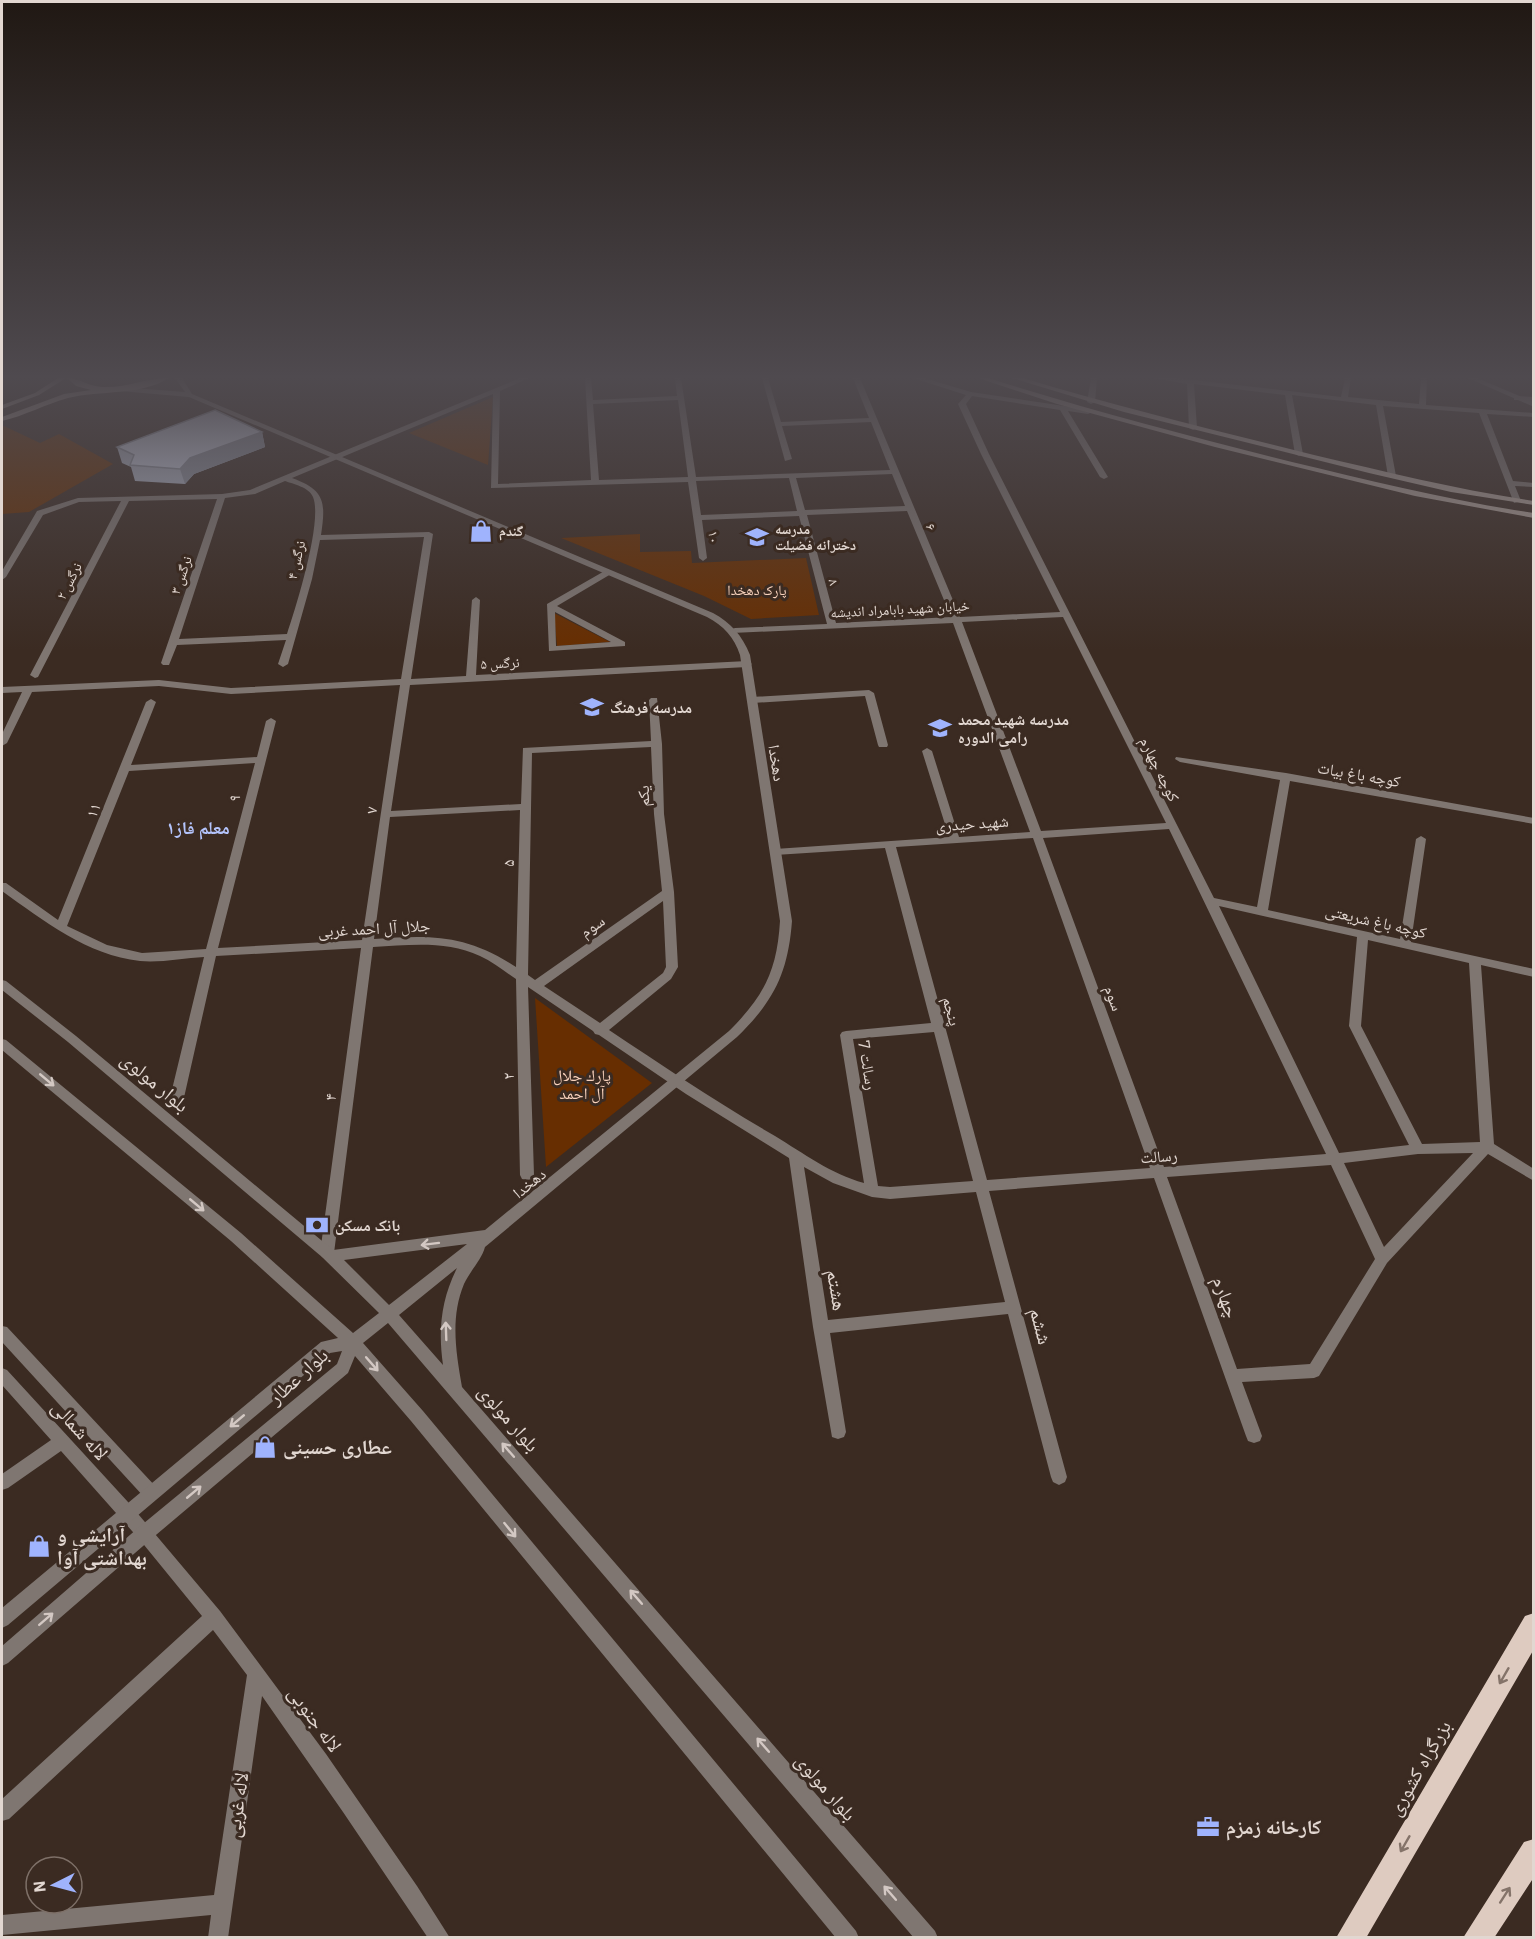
<svg xmlns="http://www.w3.org/2000/svg" width="1535" height="1939" font-family="'IBM Plex Sans','Noto Naskh Arabic',sans-serif">
	<style>
		.green { fill: #672e01 }
		.lines { fill: none; stroke-linecap: round; stroke-linejoin: round }
		.minor { fill: #7f7671; fill-rule: evenodd }
		.tertiary { fill: #7f7671; fill-rule: evenodd }
		.secondary { fill: #ac9e96; fill-rule: evenodd }
		.trunk { fill: #decbc0; fill-rule: evenodd }
		.wall { fill: #b5bbcc }
		.shaded-wall { fill: #9398a6 }
		.building { fill: #d2d9ed; stroke: #9398a6; stroke-width: 1.5 }
		.oneway { stroke: #d3c8c3 }
		.oneway2 { stroke: #847369 }
		.labels { text-anchor: middle; stroke-width: 6; stroke-linejoin: round; paint-order: stroke }
		.far-street-label { font-size: 14px; fill: #e2d7d1; stroke: #3b2b22 }
		.far-poi-label { font-size: 14px; font-weight: bold; fill: #e2d7d1; stroke: #3b2b22; text-anchor: start }
		.far-park-label { font-size: 14px; fill: #f9d2bc; stroke: #3b2b22 }
		.poi-label { font-size: 16px; font-weight: bold; fill: #e2d7d1; stroke: #3b2b22; text-anchor: start }
		.street-label { font-size: 16px; fill: #e2d7d1; stroke: #3b2b22 }
		.park-label { font-size: 16px; fill: #f9d2bc; stroke: #3b2b22 }
		.neighbourhood-label { font-size: 18px; font-weight: bold; fill: #b4c4fc; stroke: #3b2b22 }
		.near-street-label { font-size: 20px; fill: #e2d7d1; stroke: #3b2b22 }
		.near-poi-label { font-size: 20px; font-weight: bold; fill: #e2d7d1; stroke: #3b2b22; text-anchor: start }
	</style>
	<rect width="100%" height="100%" fill="#3b2b22"/>
	<!-- green -->
	<path class="green" d="M493,397L488,465L409,433Z
		M4,426L40,443L59,434L113,464L29,512L2,514V427Z
		M640,534V552L691,551L692,563L806,558L819,615L751,619L704,596L561,538Z
		M554,613L610,642L557,646Z
		M535,998L652,1083L546,1167Z"/>
	<g class="lines">
		<!-- minor -->
		<path class="minor" d="M520,378H529L500,391L498,484L591,480L585,378H591L593,400L677,396L675,378H681L696,477L890,470L871,422L782,426L792,459L785,461L762,378H768L781,422L869,418L853,378H860L960,617L1060,612L981,454L958,404L966,395L913,378H924L971,392L1091,410L1092,412L1088,414L1068,411L1108,477L1104,479L1100,477L1060,410L972,396L966,404L989,454L1214,898L1257,907L1280,780L1180,762L1175,759L1176,757L1286,773L1534,818V824L1290,781L1268,910L1400,939L1416,839L1421,836L1426,839L1411,942L1534,969V977L1481,965L1494,1144L1534,1169V1181L1488,1154L1387,1263L1319,1376L1314,1378L1242,1382L1262,1436L1260,1441L1254,1443L1248,1441L1246,1436L1154,1178L989,1191L1067,1477L1065,1482L1059,1485L1053,1482L1051,1477L1008,1314L830,1333L846,1432L844,1437L838,1439L832,1437L813,1327L789,1158L686,1094L599,1035L595,1034L593,1031L528,987L534,1175L532,1179L527,1180L522,1179L520,1175L516,979C504,971 493,962 480,956C446,940 409,945 373,947L334,1253L332,1257L327,1259L322,1257L320,1253L361,948L216,956L183,1102L181,1105H171L169,1102L204,957C184,958 160,963 140,961C87,955 44,921 2,891V883H6L58,920L146,702L151,699L156,702L131,765L257,757L266,721L271,718L276,721L218,948L362,940L400,685L231,694L159,686L32,692L7,743L2,746V734L22,692L2,693V687L159,680L231,688L401,679L424,537L320,540L312,579L288,664L283,667L278,664L286,640L177,645L169,665H163L161,663L217,499L129,501L38,677L35,678L30,675L121,501L79,502L43,515L6,577L2,580V571L37,511L78,498L222,494L250,490ZM493,394L491,488L688,482L699,558L703,561L707,558L702,520L799,516L827,624L735,628L732,629V633L953,623L1030,832L959,837L932,751L927,748L922,751L949,837L775,849L770,852L775,855L885,848L931,1023L846,1031L842,1032L840,1035L864,1183C831,1174 803,1153 775,1136C718,1103 663,1066 609,1030L671,979L678,967L674,892L664,814L662,744L657,698H651L649,700L651,741L523,748L521,804L391,811L410,685L747,667L752,664L747,661L476,675L480,600L476,597L472,600L466,676L411,679L433,534L429,532L321,535C326,502 325,490 292,478ZM678,400L688,477L599,480L593,404ZM892,474L905,506L805,510L796,478ZM789,478L797,511L701,515L696,481ZM285,481C293,484 309,487 313,497C323,521 296,607 287,634L179,639L225,498L255,494ZM907,511L951,617L836,623L807,515ZM1063,617L1166,823L1041,831L962,622ZM651,747L654,814L662,891L535,980L528,975L532,753ZM255,763L206,949L142,953L107,945L67,926L129,771ZM520,810L516,967C465,934 432,935 374,939L390,817ZM1169,829L1326,1154L1164,1167L1043,838ZM1033,838L1150,1168L987,1180L896,847ZM663,901L666,967L663,973L600,1023L544,986ZM1219,906L1357,937L1349,1026L1409,1145L1339,1153ZM1368,940L1469,963L1480,1142L1422,1144L1361,1026ZM934,1032L973,1181L890,1187L878,1186L853,1039ZM1473,1153L1384,1247L1344,1163L1418,1154ZM1331,1165L1375,1259L1310,1364L1237,1369L1167,1177ZM804,1167L833,1183L872,1197L890,1199L976,1192L1005,1302L828,1320Z
			M1153,378H1176L1341,397L1345,378H1351L1348,397L1419,404L1421,378H1427L1426,405L1534,413V417L1487,414L1513,481L1534,483V487L1515,486L1521,501L1514,503L1479,413L1383,406L1396,476L1392,478L1388,476L1376,405L1292,395L1303,454L1299,456L1295,454L1285,395L1194,384L1197,428L1193,430L1189,428L1187,384Z
			M1514,396L1534,397V401L1517,400H1514Z
			M608,569L612,572L611,574L557,606L625,642V646L549,651L547,604ZM555,612L611,642L556,646Z
			M869,690L874,693L888,745L887,747H879L878,745L865,696L752,703L747,700L752,697Z
			M2,1326L7,1327L157,1488L159,1493L157,1498L151,1501L145,1498L2,1342Z
			M2,1368L7,1370L128,1502L220,1611L326,1754L417,1886L450,1938H428L343,1812L262,1696L228,1938H208L211,1915L2,1935V1915L214,1895L247,1675L213,1630L9,1819L2,1821V1799L202,1616L140,1540L61,1451L8,1488L2,1490V1474L51,1440L2,1385Z"/>
		<!-- tertiary -->
		<path class="tertiary" d="M175,378H182L192,394L713,613C731,623 742,635 750,655L792,921C788,973 774,1001 737,1037L485,1247C482,1259 470,1271 464,1284C450,1318 456,1352 462,1387L935,1931L938,1938H914L388,1323L363,1343L423,1411L856,1931L859,1938H836L411,1421L355,1356L348,1373L150,1540L8,1663L2,1666V1646L138,1528L337,1364L342,1351L330,1353L8,1625L2,1628V1608L321,1342L338,1338L231,1241L2,1050V1039L6,1040L241,1233L353,1333L379,1313L322,1257L68,1042L2,990V980L6,981L76,1036L333,1250L485,1230L729,1031C764,996 777,971 780,921L740,655C734,637 724,626 707,617L189,397L120,391L116,389L120,387L185,392ZM467,1244L389,1305L344,1260ZM457,1268C441,1300 438,1330 443,1365L399,1315Z
			M1091,378H1097L1095,402L1091,404L1087,402Z
			M1468,378H1477L1534,402V407Z"/>
		<!-- secondary -->
		<path class="secondary" d="M58,378H66L39,395L2,409V405L35,393Z
			M67,378C79,378 90,387 103,387C126,388 147,378 169,378C141,396 100,390 68,398C46,404 24,416 2,421V417L64,394L91,390L76,386Z
			M978,378H988C1089,410 1190,436 1292,462C1372,481 1452,501 1534,513V518L1415,496L1215,447L1057,404Z
			M1012,378H1023C1119,407 1217,431 1314,455C1387,472 1459,490 1534,501V505L1451,492L1369,473L1124,412Z"/>
		<!-- trunk -->
		<path class="trunk" d="M1534,1613V1649L1366,1938H1336L1525,1616Z
			M1534,1839V1877L1494,1938H1463L1524,1842Z"/>
	</g>
	<!-- wall -->
	<path class="wall" d="M262,432L265,447L194,474L185,484L135,481L131,467L122,463L117,447Z"/>
	<!-- shaded-wall -->
	<path class="shaded-wall" d="M262,432L265,447L194,474L185,484L180,469L190,458Z"/>
	<!-- building -->
	<path class="building" d="M215,410L262,432L190,458L180,469L130,465L134,455L117,447Z"/>
	<!-- one-way arrows -->
	<defs><path id="oneway-shaft" d="M-6 0H5M1.5-3L5.5 0L1.5 3" fill="none" stroke-width="1.6" stroke-linecap="round" stroke-linejoin="round" transform="scale(1.5)"/></defs>
	<g class="oneway">
		<use href="#oneway-shaft" transform="translate(47 1080) rotate(40)"/>
		<use href="#oneway-shaft" transform="translate(197 1205) rotate(40)"/>
		<use href="#oneway-shaft" transform="translate(430 1244) rotate(173)"/>
		<use href="#oneway-shaft" transform="translate(446 1331) rotate(-92)"/>
		<use href="#oneway-shaft" transform="translate(372 1364) rotate(49)"/>
		<use href="#oneway-shaft" transform="translate(237 1421) rotate(140)"/>
		<use href="#oneway-shaft" transform="translate(508 1450) rotate(-131)"/>
		<use href="#oneway-shaft" transform="translate(194 1492) rotate(-40)"/>
		<use href="#oneway-shaft" transform="translate(510 1530) rotate(51)"/>
		<use href="#oneway-shaft" transform="translate(636 1597) rotate(-131)"/>
		<use href="#oneway-shaft" transform="translate(46 1619) rotate(-41)"/>
		<use href="#oneway-shaft" transform="translate(763 1745) rotate(-131)"/>
		<use href="#oneway-shaft" transform="translate(890 1893) rotate(-131)"/>
	</g>
	<g class="oneway2">
		<use href="#oneway-shaft" transform="translate(1504 1676) rotate(120)"/>
		<use href="#oneway-shaft" transform="translate(1405 1844) rotate(120)"/>
		<use href="#oneway-shaft" transform="translate(1505 1895) rotate(-57)"/>
	</g>
	<!-- sky -->
	<linearGradient id="sky" x2="0" y2="1"><stop stop-color="#201813"/><stop offset="0.58" stop-color="#4f4a4f"/><stop offset="1" stop-color="#4f4a4f" stop-opacity="0"/></linearGradient>
	<rect width="1535" height="650" fill="url(#sky)"/>
	<!-- icons -->
	<defs>
		<g id="shop-bare" transform="scale(1.8)"><path d="M-5-2.5h2.3a2.7 3.5 0 0 1 5.4 0H5L5.5 6h-11ZM-1.5-2.5h3a1.5 2.3 0 0 0-3 0Z" fill="#9fb3fd" stroke="#3b2b22" stroke-width="2.5" paint-order="stroke"/></g>
		<g id="school-bare" transform="scale(1.8)"><path d="M0-5L7-2L0 1L-7-2ZM-4 1L0 2.5L4 1V4Q0 6-4 4Z" fill="#9fb3fd" stroke="#3b2b22" stroke-width="2.5" paint-order="stroke"/></g>
		<g id="bank-bare" transform="scale(1.8)"><path d="M-6-4H6V4H-6ZM0-2.3a2.3 2.3 0 1 0 0 4.6a2.3 2.3 0 1 0 0-4.6Z" fill="#9fb3fd" stroke="#3b2b22" stroke-width="2.5" paint-order="stroke"/></g>
		<g id="office-bare" transform="scale(1.8)"><path d="M-6-3h4V-5.5h4V-3h4V5H-6ZM-1-4.5V-3h2v-1.5ZM-6 0V1H6V0Z" fill="#9fb3fd" stroke="#3b2b22" stroke-width="2.5" paint-order="stroke"/></g>
	</defs>
	<g fill-rule="evenodd">
		<use href="#shop-bare" x="481" y="531"/>
		<use href="#school-bare" x="757" y="537"/>
		<use href="#school-bare" x="592" y="707"/>
		<use href="#school-bare" x="940" y="728"/>
		<use href="#bank-bare" x="317" y="1225"/>
		<use href="#shop-bare" x="265" y="1447"/>
		<use href="#shop-bare" x="39" y="1546"/>
		<use href="#office-bare" x="1208" y="1827"/>
	</g>
	<g class="labels">
		<!-- far-street labels -->
		<g class="far-street-label">
			<text transform="translate(931 527) rotate(67)" y="5">۶</text>
			<text transform="translate(714 537) rotate(82)" y="5">۱۰</text>
			<text transform="translate(296 560) rotate(-77)" y="5">نرگس ۴</text>
			<text transform="translate(181 575) rotate(-71)" y="5">نرگس ۳</text>
			<text transform="translate(69 581) rotate(-63)" y="5">نرگس ۲</text>
			<text transform="translate(834 582) rotate(75)" y="5">۸</text>
			<text transform="translate(900 609) rotate(-3)" y="5">خیابان شهید بابامراد اندیشه</text>
			<text transform="translate(500 663) rotate(-3)" y="5">نرگس ۵</text>
		</g>
		<!-- far-poi labels -->
		<g class="far-poi-label">
			<text x="775" y="534">مدرسه<tspan x="775" dy="16">دخترانه فضيلت</tspan></text>
			<text x="499" y="536">گندم</text>
		</g>
		<!-- far-park labels -->
		<g class="far-park-label">
			<text x="757" y="595">پارک دهخدا</text>
		</g>
		<!-- poi labels -->
		<g class="poi-label">
			<text x="610" y="713">مدرسه فرهنگ</text>
			<text x="958" y="725">مدرسه شهید محمد<tspan x="958" dy="18">رامی الدوره</tspan></text>
			<text x="335" y="1231">بانک مسکن</text>
		</g>
		<!-- street labels -->
		<g class="street-label">
			<text transform="translate(777 763) rotate(81)" y="6">دهخدا</text>
			<text transform="translate(1160 769) rotate(64)" y="6">کوچه چهارم</text>
			<text transform="translate(1359 774) rotate(10)" y="6">کوچه باغ بیات</text>
			<text transform="translate(643 796) rotate(-91)" y="6">یکم</text>
			<text transform="translate(234 798) rotate(-75)" y="6">۹</text>
			<text transform="translate(93 810) rotate(-68)" y="6">۱۱</text>
			<text transform="translate(371 810) rotate(-82)" y="6">۷</text>
			<text transform="translate(972 823) rotate(-4)" y="6">شهید حیدری</text>
			<text transform="translate(508 863) rotate(-89)" y="6">۵</text>
			<text transform="translate(1376 921) rotate(13)" y="6">کوچه باغ شریعتی</text>
			<text transform="translate(592 926) rotate(-35)" y="6">سوم</text>
			<text transform="translate(374 928) rotate(-3)" y="6">جلال آل احمد غربی</text>
			<text transform="translate(1114 998) rotate(70)" y="6">سوم</text>
			<text transform="translate(952 1011) rotate(75)" y="6">پنجم</text>
			<text transform="translate(868 1065) rotate(81)" y="6">رسالت 7</text>
			<text transform="translate(508 1076) rotate(-92)" y="6">۲</text>
			<text transform="translate(330 1097) rotate(-83)" y="6">۴</text>
			<text transform="translate(1159 1156) rotate(-4)" y="6">رسالت</text>
			<text transform="translate(529 1183) rotate(-39)" y="6">دهخدا</text>
		</g>
		<!-- park labels -->
		<g class="park-label">
			<text x="582" y="1081">پارك جلال<tspan x="582" dy="18">آل احمد</tspan></text>
		</g>
		<!-- neighbourhood labels -->
		<g class="neighbourhood-label">
			<text x="198" y="834">معلم فاز۱</text>
		</g>
		<!-- near-street labels -->
		<g class="near-street-label">
			<text transform="translate(155 1082) rotate(40)" y="7">بلوار مولوی</text>
			<text transform="translate(837 1290) rotate(81)" y="7">هشتم</text>
			<text transform="translate(1226 1297) rotate(70)" y="7">چهارم</text>
			<text transform="translate(1041 1326) rotate(75)" y="7">ششم</text>
			<text transform="translate(298 1376) rotate(-42)" y="7">بلوار عطار</text>
			<text transform="translate(509 1418) rotate(49)" y="7">بلوار مولوی</text>
			<text transform="translate(80 1430) rotate(48)" y="7">لاله شمالی</text>
			<text transform="translate(315 1719) rotate(54)" y="7">لاله جنوبی</text>
			<text transform="translate(1419 1768) rotate(-60)" y="7">بزرگراه کشوری</text>
			<text transform="translate(826 1787) rotate(49)" y="7">بلوار مولوی</text>
			<text transform="translate(237 1805) rotate(-82)" y="7">لاله غربی</text>
		</g>
		<!-- near-poi labels -->
		<g class="near-poi-label">
			<text x="283" y="1454">عطاری حسینی</text>
			<text x="57" y="1542">آرایشی و<tspan x="57" dy="23">بهداشتی آوا</tspan></text>
			<text x="1226" y="1834">کارخانه زمزم</text>
		</g>
	</g>
	<!-- border -->
	<rect width="1535" height="1939" fill="none" stroke="#e2d7d1" stroke-width="6"/>
	<!-- north arrow -->
	<g transform="translate(54 1885) rotate(264)"><circle r="28" fill="#3b2b22" stroke="#7e7068" stroke-width="1.5"/>
	<path d="M0-4.5L10 22L0 15L-10 22Z" fill="#9fb3fd"/>
	<text y="-9" font-size="16" font-weight="bold" text-anchor="middle" fill="#e2d7d1">N</text>
	</g>
</svg>
